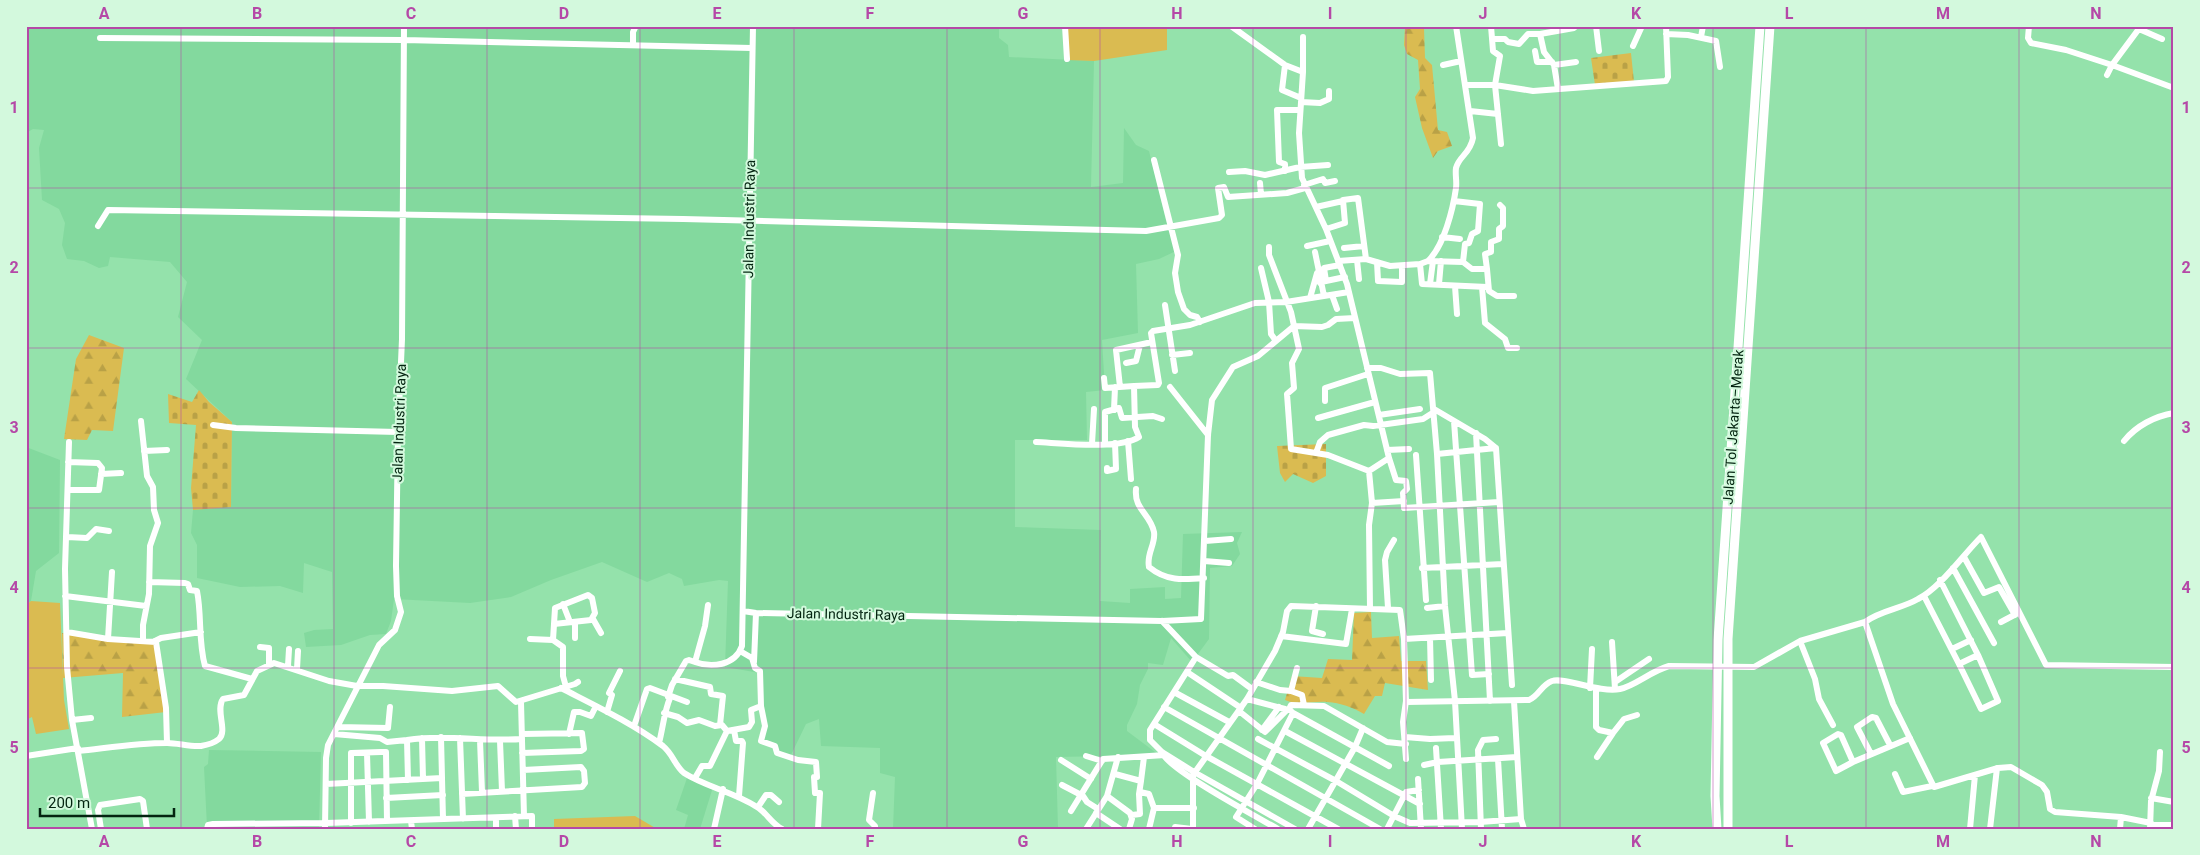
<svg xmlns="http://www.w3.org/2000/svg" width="2200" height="855" font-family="Roboto,sans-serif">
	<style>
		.built { fill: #83d99e }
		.grass { fill: #dabb51 }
		.forest { fill: url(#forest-firs) }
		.cemetery { fill: url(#cemetery-stones) }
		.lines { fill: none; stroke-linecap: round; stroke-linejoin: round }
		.minor { stroke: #fff; stroke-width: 6 }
		.highway { stroke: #fff; stroke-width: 9 }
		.grid { fill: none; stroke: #b548a7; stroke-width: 1; stroke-opacity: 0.55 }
		.labels { text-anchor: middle; stroke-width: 4; stroke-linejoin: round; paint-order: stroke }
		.street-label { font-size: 14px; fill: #032410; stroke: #d3f9dd }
		.neatline { fill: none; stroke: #b548a7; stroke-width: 2 }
		.grid-label { font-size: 16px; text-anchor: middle; font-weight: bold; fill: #b548a7 }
	</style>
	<defs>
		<pattern id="forest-firs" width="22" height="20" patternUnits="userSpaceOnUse" patternTransform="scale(1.25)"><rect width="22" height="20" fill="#dabb51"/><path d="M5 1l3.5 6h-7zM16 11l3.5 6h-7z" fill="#b9a146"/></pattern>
		<pattern id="cemetery-stones" width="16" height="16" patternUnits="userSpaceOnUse" patternTransform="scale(1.25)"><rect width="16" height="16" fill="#dabb51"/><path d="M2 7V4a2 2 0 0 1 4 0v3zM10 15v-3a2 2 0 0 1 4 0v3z" fill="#b9a146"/></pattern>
	</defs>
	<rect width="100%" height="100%" fill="#94e2ab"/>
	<!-- built -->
	<path class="built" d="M26,26H999V38L1008,45L1009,57L1094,61L1091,187L1123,183L1124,128L1136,145L1149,151L1168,229L1178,250L1159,259L1136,264L1138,333L1102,340L1105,390L1086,392L1087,440H1015V527L1101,530L1100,601L1130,603V589L1165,587V599L1181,598L1183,534L1242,532L1237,543L1240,554L1232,566L1210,568L1209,639L1192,662L1171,638L1163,665L1148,663V669L1140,685L1137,704L1127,725V731L1159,755L1056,757L1058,829H893L895,777L880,773V748L821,746L819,719L806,724L790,757L777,753L776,746L760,740L765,727L760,673L725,667L728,581L719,580L684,586L682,579L669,573L647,582L602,562L551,580L511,597L470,603L394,599L391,621L386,634L370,635L341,645L306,647L304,633L314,630L333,629L332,572L304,563L303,593L280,586L240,587L197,578V545L191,533L193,510L231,506L232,422L186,379L202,340L178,317L187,282L170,262L110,257L108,266L99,268L84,261L67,259L62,245L65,223L59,209L42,200L39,148L44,130L33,129L26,133Z
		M26,447L60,460L59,553L36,571L31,601L26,605Z
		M209,750L321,752L319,828L209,829L207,827L204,767L208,764Z
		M687,778L713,787L700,829H684L688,815L676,810Z"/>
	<!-- grass -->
	<path class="grass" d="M1065,26H1167V50L1094,61L1067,60Z
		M31,601L60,603L64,700L69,729L36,734L32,717L26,720V605Z
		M635,816L657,829H554V819Z"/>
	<!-- forest -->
	<path class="forest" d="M1405,26H1433L1424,28L1425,58L1432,65L1438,130L1447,132L1452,146L1438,151L1433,158L1422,128L1415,97L1420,89L1418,60L1407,54L1404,45Z
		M89,335L124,348L113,431L92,430L87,440L64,439L76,359Z
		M1371,612L1372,638L1399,636L1401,661H1426L1428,690L1385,683L1382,696H1375L1364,714C1352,707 1341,703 1327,702C1312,701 1299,706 1285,700L1292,676L1322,678L1328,659L1352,660L1354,613Z
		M62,633L112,641L155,642L166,712L122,717L123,673L63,678Z"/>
	<!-- cemetery -->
	<path class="cemetery" d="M1631,53L1634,82L1595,85L1591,58Z
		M199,390L209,402L232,422L231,507L193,510L191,488L196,425L169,423L168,394L192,402Z
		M1326,444V476L1313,483L1293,474L1285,482L1280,473L1277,446Z"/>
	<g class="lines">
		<!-- minor -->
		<path class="minor" d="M1065,26L1067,59
			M1231,26L1285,65L1303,72L1299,133L1302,178L1326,229L1347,284L1389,458L1369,471L1372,503L1369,525L1370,609
			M1491,26L1493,51L1500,56L1495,85L1501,144
			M1596,26L1599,51
			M2029,26L2028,38L2031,43L2066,50L2112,65L2141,26
			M2139,29L2162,39
			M1666,34L1688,35L1716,41L1720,67
			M1303,37V72
			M1701,37L1703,26
			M100,38L404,40L752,48
			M1492,39H1505L1508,42L1519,44L1528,34H1540
			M633,45V32L636,26
			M1633,46L1642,26
			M1535,51L1537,62H1552
			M1285,65L1282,90L1301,98
			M1443,65L1461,61
			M1554,65L1576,62
			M2107,75L2112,65L2174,88
			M1465,85H1495L1533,91L1666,81L1668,77L1666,26
			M1558,89L1554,65L1544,52L1540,34L1574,28L1576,26
			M1301,102L1320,103L1329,99V91
			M1470,111L1498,114
			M1154,160L1178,255L1175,273L1178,292L1184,309L1190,315L1197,317L1200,322
			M1285,171V164L1279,162L1277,110H1300
			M1229,172L1245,171L1265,175L1300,167L1328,165
			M1260,183L1261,194
			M1304,185L1323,179L1325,183L1335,181
			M1454,201L1480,204L1478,231L1472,234L1469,243L1465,244L1463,262
			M1316,207L1343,201
			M98,226L108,210L683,219L1146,231L1219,218L1222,215L1218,188L1224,187L1228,197L1287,193L1305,188
			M1326,229L1345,223L1343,200L1358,198L1366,259
			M1442,237L1460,239
			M1307,246L1330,241
			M1269,247V255L1291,312L1299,349L1292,363L1294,388L1287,394L1291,449L1328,455L1369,471
			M1344,248L1364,246
			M1315,252L1324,296
			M1357,260L1359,279
			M1338,261L1366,259L1390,266L1420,264L1428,261C1444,246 1453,209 1456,188C1457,181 1455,175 1456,168C1459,156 1470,154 1473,138L1456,26
			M1428,261L1463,262L1472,269H1487L1489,291L1497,296H1514
			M1377,262L1378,281L1402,282V266
			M1420,264L1422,284L1487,287
			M1261,268L1269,302L1271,334L1276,341
			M1487,269L1485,254L1491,252V242L1499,239V229L1503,226V208L1500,205
			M1326,281L1345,277
			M1320,283L1326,281L1324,268L1340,265
			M1430,284L1433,261
			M1439,284L1441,261
			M1455,286L1457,314
			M1482,287L1485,323L1505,339L1508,348H1517
			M1332,295L1337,309
			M1310,298L1317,273
			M1165,305L1175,371
			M1294,326L1322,327L1328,325L1336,319L1355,318
			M1172,355L1190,353
			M1126,363L1136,361L1140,345
			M1367,368H1381L1400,374L1430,373L1437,454L1445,606L1455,701L1462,829
			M1104,378L1105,388L1134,386
			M1120,387L1116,350L1152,342
			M1170,387L1208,435
			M1325,401V388L1368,374
			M1434,409L1485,439L1496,448L1512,685
			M1114,410L1115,387
			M1379,415L1420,409
			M1318,418L1375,402
			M141,421L147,476L153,487L154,510L158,523L150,546L149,594L143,625V641
			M1454,421L1472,675L1489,674
			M213,425L236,428L398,432
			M1476,433L1490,701
			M1128,441L1131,479
			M2124,441C2136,426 2155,416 2174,413
			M69,442L65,569L67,667L72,720L92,829
			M1036,442C1060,443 1120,450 1139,437L1135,427L1134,386L1158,385L1159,383L1151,333L1153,331L1190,325L1255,303L1286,302L1349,292
			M1092,444L1094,409
			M1105,444V412L1119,408L1122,418L1153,416L1162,419
			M1387,450L1409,449
			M144,451L167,450
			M1316,453L1320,442L1328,435L1364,425L1373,426L1423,419L1434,412
			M1437,454L1496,448
			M1416,455L1426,600
			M1389,458L1396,480L1406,481L1407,489L1403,493L1404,508L1499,502
			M1107,468V471L1116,469L1115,443
			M101,474L121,473
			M1136,489C1134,510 1150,513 1154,532C1156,544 1146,554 1149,567C1166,581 1182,580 1204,578
			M68,490H99L102,468L98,463L68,462
			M1372,503L1404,501
			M67,537L87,538L96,529L109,531
			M1205,541L1231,539
			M1964,557L1984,593L1999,587L2015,615
			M1204,561L1229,563
			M1422,568L1503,564
			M1953,568L1994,643
			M1940,580L1978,655
			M149,582L185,583L188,584L190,590L197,591C202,616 198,641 205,666L252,679
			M65,596L146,606
			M1924,596L1959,664L1978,655L1998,701L1981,709L1959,664
			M563,604L570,622
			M708,605L705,626L695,662C711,668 735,666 742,646L753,26
			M1316,606L1312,631L1323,634
			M1388,608L1385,560L1387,552L1394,540
			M1427,608L1445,606
			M743,611L756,613L1162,621L1201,619L1208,435L1212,400L1233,367L1258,356L1294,326
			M593,619L601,633
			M1162,621L1196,657L1228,676L1233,675L1252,689
			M1865,622L1893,704L1934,787L1998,768L2011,767L2042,785L2047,792L2050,809L2055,812L2121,817L2151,823
			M2001,622L2018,613
			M67,632L108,639L156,642L166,708L167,743
			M1281,636L1346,644L1352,609
			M575,638V622
			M1430,638L1431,680
			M108,639L112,572
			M530,639L553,640L563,647V676L566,687
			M1404,639L1508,633
			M553,640L555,608L588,595L592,598L595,613L591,620L554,624
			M155,641L161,638L201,632
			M1800,641L1815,679L1819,699L1833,725
			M1612,642L1615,689
			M260,647L269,648V664
			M1952,649L1971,640
			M740,651L752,658L755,668L760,671L761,706L765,726L761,741L775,746L777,753L798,760L816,762L817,777H814L815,793H820L818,829
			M1196,657L1150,730V740L1162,752L1194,772L1295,829
			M754,662L756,613
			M288,666L289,649
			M297,669L298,651
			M1187,672L1241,708
			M675,679L710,687L711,694L723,696L720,725
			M1256,682L1280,690L1291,691L1297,668
			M1615,682L1649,659
			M561,688C596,706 632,723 663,746C673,754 675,766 684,773C706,787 734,792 757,807C767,813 771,823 782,829
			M1590,688L1592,649
			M1596,689V727L1599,730L1613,733L1624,719L1637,715
			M1291,691L1302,695L1304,705
			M1174,692L1229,722
			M668,697L672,685L686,661L689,660L695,662
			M1406,701L1403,722L1406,759
			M1514,701L1521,819L1524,829
			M521,702L524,816
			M1164,707L1380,829
			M1239,711L1265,732L1286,711L1285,709L1247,699
			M607,712L612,695L609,693L620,671
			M664,713L678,717L687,723L699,720L715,726L722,725L727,731L749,727L752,722L751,710L761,706
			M1293,713L1289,709L1291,705L1324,706L1387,742L1406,744
			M72,720L91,718
			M1154,724L1206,756L1338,829
			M634,726L647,689L650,688L687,702
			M338,727L388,728L390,707
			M734,730L736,741H742L743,743L739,796
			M1262,730L1279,707
			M1285,731L1420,804
			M334,734L380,738L387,742L407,740
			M522,734L582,733L584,749L581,751L522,753
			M569,734L574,712H580L591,716L596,706
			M1838,734L1841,735L1853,762L1836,771L1823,743Z
			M441,737L443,819
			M1405,737L1430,739L1455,738
			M422,738L423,779
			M460,738L463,819
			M1258,739L1336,781L1394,816L1410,823L1480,822L1521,819
			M480,740L482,792
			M500,741L502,791
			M659,743C663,728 664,712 670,698
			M1436,748L1441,829
			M78,751C107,748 137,743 167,743C178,743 190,747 201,746C207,745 214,743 219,739C228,731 215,710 223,699L244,695L257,671L274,663L329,681L357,686H383L452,691L498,686L516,702L575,684L578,682
			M1162,752C1165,768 1259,818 1278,829
			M367,753L369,822
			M1871,754L1857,727L1872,717L1876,718L1890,745
			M26,756L78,748
			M1086,756L1102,761
			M1597,757L1613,733
			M1498,759L1502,829
			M1061,760L1091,779
			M1853,762L1910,738
			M1424,765L1438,762L1517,757
			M1115,774L1141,781L1144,757
			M1895,774L1903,792L1932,786
			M695,778L702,766H710L727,731
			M1418,779L1421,829
			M408,780L407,740C446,734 484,742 522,739
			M326,784L442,778
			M1062,785L1083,796L1087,802L1098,809
			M1140,792L1149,794L1154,808H1194
			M873,793L869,820L875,826V829
			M462,794L582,787L585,783L584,771L581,767L523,770
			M1107,796L1130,813L1132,819L1129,829
			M386,798L443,795
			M2151,798L2174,802
			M758,807L766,795H771L779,802
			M1071,811L1103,759L1165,755
			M1096,813L1120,829
			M1132,815L1140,814L1139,794L1141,781
			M515,816L516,829
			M496,818V829
			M411,821L412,829
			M351,823V753L381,752H386L387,821
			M2151,825H2174
			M1175,827L1192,829
			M101,829L98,810L100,805L140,799L143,801L147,829
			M207,829L208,825L213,824L326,823L532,816V829
			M325,829L326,758L328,745L379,645L395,630L401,612L397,596L396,566L398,432L402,339L404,26
			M714,829L723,789
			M1086,829L1107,796L1118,757
			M1149,829L1154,808
			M1193,829V775L1247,699L1275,651L1283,632L1287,611L1291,606L1400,610L1404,639L1406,702L1529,700C1539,696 1541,685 1552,681C1565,677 1599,693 1620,689C1635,686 1651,671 1669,666L1754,667L1800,641L1865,622C1881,610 1901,609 1918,599C1940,588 1963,555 1981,537L2046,665L2174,667
			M1255,829L1236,817L1257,784L1293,713L1389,766
			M1308,829L1355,747L1363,728
			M1387,829L1406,792L1419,790
			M1481,829L1478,750L1483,740L1496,739
			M1970,829L1975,775
			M1990,829L1997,768
			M2120,829L2121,817
			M2150,829L2151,801L2159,771L2160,752"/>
		<!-- highway -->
		<path class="highway" d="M1717,829L1715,796L1718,640L1760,26
			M1728,829V639L1770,26"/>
	</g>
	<!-- grid -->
	<path class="grid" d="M181,26V829M334,26V829M487,26V829M640,26V829M794,26V829M947,26V829M1100,26V829M1253,26V829M1406,26V829M1560,26V829M1713,26V829M1866,26V829M2019,26V829M26,188H2174M26,348H2174M26,508H2174M26,668H2174"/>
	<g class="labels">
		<!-- street labels -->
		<g class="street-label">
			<text transform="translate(749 219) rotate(-89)" y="5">Jalan Industri Raya</text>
			<text transform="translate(399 423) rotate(-88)" y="5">Jalan Industri Raya</text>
			<text transform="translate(1733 427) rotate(-86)" y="5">Jalan Tol Jakarta–Merak</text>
			<text transform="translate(846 614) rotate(1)" y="5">Jalan Industri Raya</text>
		</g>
	</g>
	<!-- border -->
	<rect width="2200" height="855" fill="none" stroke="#d3f9dd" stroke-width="55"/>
	<!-- scale -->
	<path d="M40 808v8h134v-8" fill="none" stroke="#032410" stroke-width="2.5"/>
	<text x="48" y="808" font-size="15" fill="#032410" stroke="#d3f9dd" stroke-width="4" paint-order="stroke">200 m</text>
	<rect x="28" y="28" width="2144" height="800" class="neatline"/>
	<g class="grid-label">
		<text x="104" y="19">A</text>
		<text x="257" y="19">B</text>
		<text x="411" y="19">C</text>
		<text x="564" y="19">D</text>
		<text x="717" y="19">E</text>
		<text x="870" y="19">F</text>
		<text x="1023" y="19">G</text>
		<text x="1177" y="19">H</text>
		<text x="1330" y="19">I</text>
		<text x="1483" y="19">J</text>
		<text x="1636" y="19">K</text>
		<text x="1789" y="19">L</text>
		<text x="1943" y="19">M</text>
		<text x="2096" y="19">N</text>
		<text x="14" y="113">1</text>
		<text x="2186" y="113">1</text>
		<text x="14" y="273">2</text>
		<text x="2186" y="273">2</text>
		<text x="14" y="433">3</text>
		<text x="2186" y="433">3</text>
		<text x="14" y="593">4</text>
		<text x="2186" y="593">4</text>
		<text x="14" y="753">5</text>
		<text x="2186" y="753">5</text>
		<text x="104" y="847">A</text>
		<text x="257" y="847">B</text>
		<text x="411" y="847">C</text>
		<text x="564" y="847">D</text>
		<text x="717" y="847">E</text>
		<text x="870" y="847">F</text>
		<text x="1023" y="847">G</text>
		<text x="1177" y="847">H</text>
		<text x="1330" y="847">I</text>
		<text x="1483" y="847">J</text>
		<text x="1636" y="847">K</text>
		<text x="1789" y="847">L</text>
		<text x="1943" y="847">M</text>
		<text x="2096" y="847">N</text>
	</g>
</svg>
